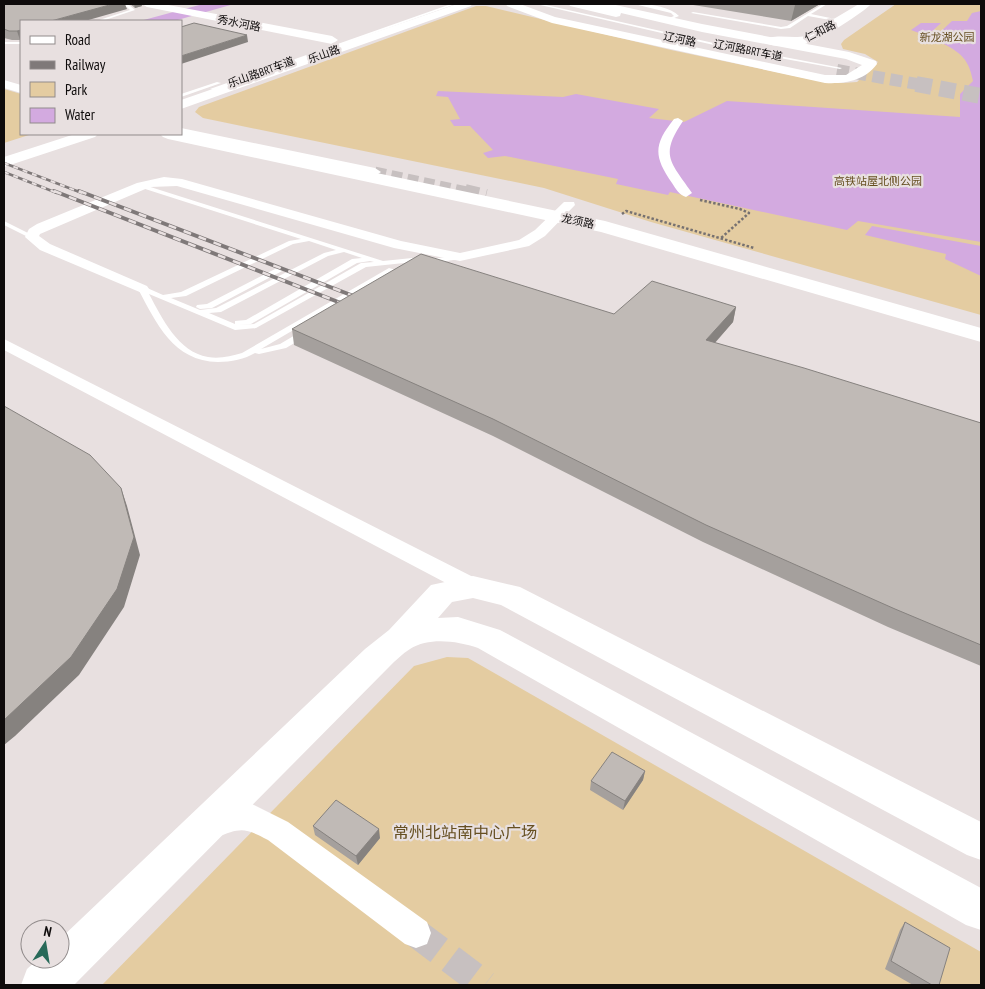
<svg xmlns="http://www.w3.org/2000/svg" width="985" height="989" font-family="'PT Sans Narrow','Noto Sans SC',sans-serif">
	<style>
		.green { fill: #e4cca1 }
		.water { fill: #d3aae0 }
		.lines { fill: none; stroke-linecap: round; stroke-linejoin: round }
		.street-tunnel-far2 { stroke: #c7c0c0; stroke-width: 11; stroke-dasharray: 11 5.5; stroke-linecap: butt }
		.street-tunnel-far1 { stroke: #c7c0c0; stroke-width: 14; stroke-dasharray: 14 7; stroke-linecap: butt }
		.street-tunnel { stroke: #c7c0c0; stroke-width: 29; stroke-dasharray: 29 14; stroke-linecap: butt }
		.primary-tunnel-far1 { stroke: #c7c0c0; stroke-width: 12; stroke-dasharray: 12 6; stroke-linecap: butt }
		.primary-tunnel { stroke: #c7c0c0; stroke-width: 16; stroke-dasharray: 16 8; stroke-linecap: butt }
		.path { stroke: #767171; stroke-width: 2.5; stroke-dasharray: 2.5 2; stroke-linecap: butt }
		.lane { fill: #fff; fill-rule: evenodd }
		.street { fill: #fff; fill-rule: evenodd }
		.secondary { fill: #fff; fill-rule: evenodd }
		.primary { fill: #fff; fill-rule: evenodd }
		.rail-far1-casing { stroke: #7f7979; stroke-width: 2.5 }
		.rail-casing { stroke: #7f7979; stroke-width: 4 }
		.rail-far1 { stroke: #e8e0e0; stroke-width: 2; stroke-dasharray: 5; stroke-linecap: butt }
		.rail { stroke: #e8e0e0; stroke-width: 2.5; stroke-dasharray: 8; stroke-linecap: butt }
		.wall { fill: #a5a09d }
		.shaded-wall { fill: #86827f }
		.building { fill: #c0bab6; stroke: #86827f }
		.labels { text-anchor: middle; stroke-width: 4.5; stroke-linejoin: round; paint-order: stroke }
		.far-street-label { font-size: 11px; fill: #0e0b0b; stroke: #e8e0e0 }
		.far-park-label { font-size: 11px; fill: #664f21; stroke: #e8e0e0 }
		.near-park-label { font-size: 16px; fill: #664f21; stroke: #e8e0e0 }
	</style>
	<rect width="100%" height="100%" fill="#e8e0e0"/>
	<!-- green -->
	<path class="green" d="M896,4H981V315L651,222L544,188L203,118L195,112L199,107L476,6H486L671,50L814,80L843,83L857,82L878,62L865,54L843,49L841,44L844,40Z
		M4,89L21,94V134H32L4,143Z
		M447,657L468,658L981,952V985H102L414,666Z"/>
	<!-- water -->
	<path class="water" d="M203,4H234L174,21H140Z
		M981,11V242L858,221L847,230L670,192L668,195L616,184L618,179L505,156L488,158L483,153L493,150L470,126H454L450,120L460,119L448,97L436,96L438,91L563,97L576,94L659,109L649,118L684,122L727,101L960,117V94L973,81C968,55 958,52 937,40V35L952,21H967L972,13Z
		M921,23H941L927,36L911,30Z
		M872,226L981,246V276L945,259L946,254L865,235Z"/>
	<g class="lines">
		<!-- street-tunnel-far2 -->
		<path class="street-tunnel-far2" d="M375,172L471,193"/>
		<!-- street-tunnel-far1 -->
		<path class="street-tunnel-far1" d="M465,191L486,196"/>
		<!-- street-tunnel -->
		<path class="street-tunnel" d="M416,933L485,985"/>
		<!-- primary-tunnel-far1 -->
		<path class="primary-tunnel-far1" d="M837,70L923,85"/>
		<!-- primary-tunnel -->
		<path class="primary-tunnel" d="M916,84L981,96"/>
		<!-- path -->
		<path class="path" d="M700,200L740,209L749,213L721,238
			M622,214L626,211L754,248"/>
		<!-- lane -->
		<path class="lane" d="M115,4L129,5L135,10L102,21H96L130,10L127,7Z
			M451,4H456L215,90L210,89Z
			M536,4H542L731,47L842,68L840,69L731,49Z
			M634,4C647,3 670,7 679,16L667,21V19L674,16L671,13Z
			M823,4H827L811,14L840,20L841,22L808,16L790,28L781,29L691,13L693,12L781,27L787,26Z
			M4,42H21V44H4Z
			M217,82L221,83L181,97V94Z
			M141,184L383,261L422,257H425V260L460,255L464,257L460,259L426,264H423V261L366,267L256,328L235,330L149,294C162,318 178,352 208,357C220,359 231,356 242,353L389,268L396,270L261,349L280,344L302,331H308V335L286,348L259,354L255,353C245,359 231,362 218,362C173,361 157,324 138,289L139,287H145L163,295L181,292L289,241L301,239L139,187L138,186ZM309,241L336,250L324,253L216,308L200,310L171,298L186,296L293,244ZM344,252L362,258L352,259L246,320L235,321V324L209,313L221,312L328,256ZM370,261L374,262L361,263L254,324L238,325L251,324L357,263Z
			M4,221L34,236L35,237L30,238L4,225Z
			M279,267L286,269L212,308L200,309L196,307L197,305L207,304Z"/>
		<!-- street -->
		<path class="street" d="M678,118L683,121C659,156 671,162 692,193L686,197C679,195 676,189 672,183C653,156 654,144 674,119Z
			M181,128L375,168L381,172L375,176L179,134H181Z
			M164,177L182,179L401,241L460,253L519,240L535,230L564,202H574L575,205L545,236L529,246L460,261L394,248L177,186L150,187L40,234L39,236L50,244L147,286L149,289L147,292L142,293L40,250L25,237L29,229L37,224L137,183Z
			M4,339L481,581L484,587L481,593L473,595L465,593L4,350Z
			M250,803L288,822L427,922L431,933L427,944L416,948L405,944L268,840C243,827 241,828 215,838L205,834L201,825L205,816L229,806Z"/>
		<!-- secondary -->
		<path class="secondary" d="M142,4H163L332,36L338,40L332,44L147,7Z
			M457,4H472L471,6L181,109V100Z
			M859,4H871C864,12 823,38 812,42C802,46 770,49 763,41C771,33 793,39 805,36Z
			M4,80L21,85V93L4,88Z
			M181,132L605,221L981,328V342L601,232L168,139L163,137L160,134H181Z
			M75,134H98L95,137L4,167V157Z"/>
		<!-- primary -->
		<path class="primary" d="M506,4H520L555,17L825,75H846L862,65L846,59L702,32L621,13L620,16L616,17L570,6L569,4H611L702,24L849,52L876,61L877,64C864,81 845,84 825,83L552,23L507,6Z
			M473,576L520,587L981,822V860L967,855L501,605L473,598L452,602L438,618L458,617L500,630L981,888V930L966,925L478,648C457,641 429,637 410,649C402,654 395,661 389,667L74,985H21L27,969L38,959H60V939L365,649L389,630L431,585Z"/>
		<!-- rail-far1 casing -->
		<g class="rail-far1-casing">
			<path id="rail-far1" d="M4,163L82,193
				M4,172L57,193"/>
		</g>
		<!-- rail casing -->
		<g class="rail-casing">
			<path id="rail" d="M54,191L351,307
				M79,191L364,300"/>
		</g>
		<!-- rail-far1 -->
		<use href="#rail-far1" class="rail-far1"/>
		<!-- rail -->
		<use href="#rail" class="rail"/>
	</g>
	<!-- wall -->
	<path class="wall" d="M4,4L127,9L21,21V40H12L4,38Z
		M130,4H141L142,6L135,8Z
		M687,4H820L791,21Z
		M736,307L733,322L715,343L981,423V666L888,627L703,542L493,436L294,345L292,329L614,314Z
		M645,771L643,780L623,810L590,790L591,781Z
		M313,826L380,838L358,865L315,835Z
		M905,922L939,985H913L885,969L900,930Z"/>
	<!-- shaded-wall -->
	<path class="shaded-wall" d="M113,4H125L127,9L85,21H51Z
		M134,4H141L142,6L135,8Z
		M796,4H820L791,21L795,5Z
		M21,30V40H20L17,31Z
		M247,35L248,42L181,64V56Z
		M736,307L733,322L703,356L706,340Z
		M121,488L127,506L140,555L124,607L79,675L15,736L4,745V720Z
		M645,771L643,780L623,810L625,801Z
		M379,829L380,838L358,865L356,856Z"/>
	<!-- building -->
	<path class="building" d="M4,4H113L51,21H21V30L17,31H9L4,29Z
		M194,23L247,35L181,56V27Z
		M421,254L614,314L652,281L736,307L706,340L804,368L981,423V645L895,609L706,525L493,419L292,329Z
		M4,406L90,455L121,488L134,537L117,589L71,657L4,720Z
		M612,752L645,771L625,801L591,781Z
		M336,800L379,829L356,856L313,826Z
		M905,922L950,948L939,985H932L891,961Z"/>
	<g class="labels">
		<!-- far-street labels -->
		<g class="far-street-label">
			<text transform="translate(239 23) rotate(11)" y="4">秀水河路</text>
			<text transform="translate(820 31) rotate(-27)" y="4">仁和路</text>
			<text transform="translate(680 39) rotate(12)" y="4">辽河路</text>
			<text transform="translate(748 50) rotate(11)" y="4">辽河路BRT车道</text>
			<text transform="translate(324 54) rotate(-20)" y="4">乐山路</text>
			<text transform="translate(261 72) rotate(-20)" y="4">乐山路BRT车道</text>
			<text transform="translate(578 221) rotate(12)" y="4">龙须路</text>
		</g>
		<!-- far-park labels -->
		<g class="far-park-label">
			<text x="947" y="41">新龙湖公园</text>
			<text x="878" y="185">高铁站屋北侧公园</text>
		</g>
		<!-- near-park labels -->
		<g class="near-park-label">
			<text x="465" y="838">常州北站南中心广场</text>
		</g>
	</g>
	<!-- border -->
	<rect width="985" height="989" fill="none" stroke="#0e0b0b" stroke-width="10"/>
	<!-- legend -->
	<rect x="20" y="20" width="162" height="115" fill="#e8e0e0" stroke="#918b8b"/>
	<rect x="30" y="36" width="25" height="8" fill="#ffffff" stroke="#918b8b"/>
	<text x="65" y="45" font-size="15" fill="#0e0b0b">Road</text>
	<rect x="30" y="61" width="25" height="8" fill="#7f7979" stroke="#918b8b"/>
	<text x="65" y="70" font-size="15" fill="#0e0b0b">Railway</text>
	<rect x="30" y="82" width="25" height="15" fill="#e4cca1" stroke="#918b8b"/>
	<text x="65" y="95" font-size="15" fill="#0e0b0b">Park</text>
	<rect x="30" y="108" width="25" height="15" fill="#d3aae0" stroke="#918b8b"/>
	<text x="65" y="120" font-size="15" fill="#0e0b0b">Water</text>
	<!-- north arrow -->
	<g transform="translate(45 944) rotate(12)"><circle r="24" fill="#e8e0e0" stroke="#918b8b"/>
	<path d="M0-4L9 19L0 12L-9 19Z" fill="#286a59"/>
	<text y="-8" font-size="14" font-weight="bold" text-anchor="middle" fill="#0e0b0b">N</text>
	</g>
</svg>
